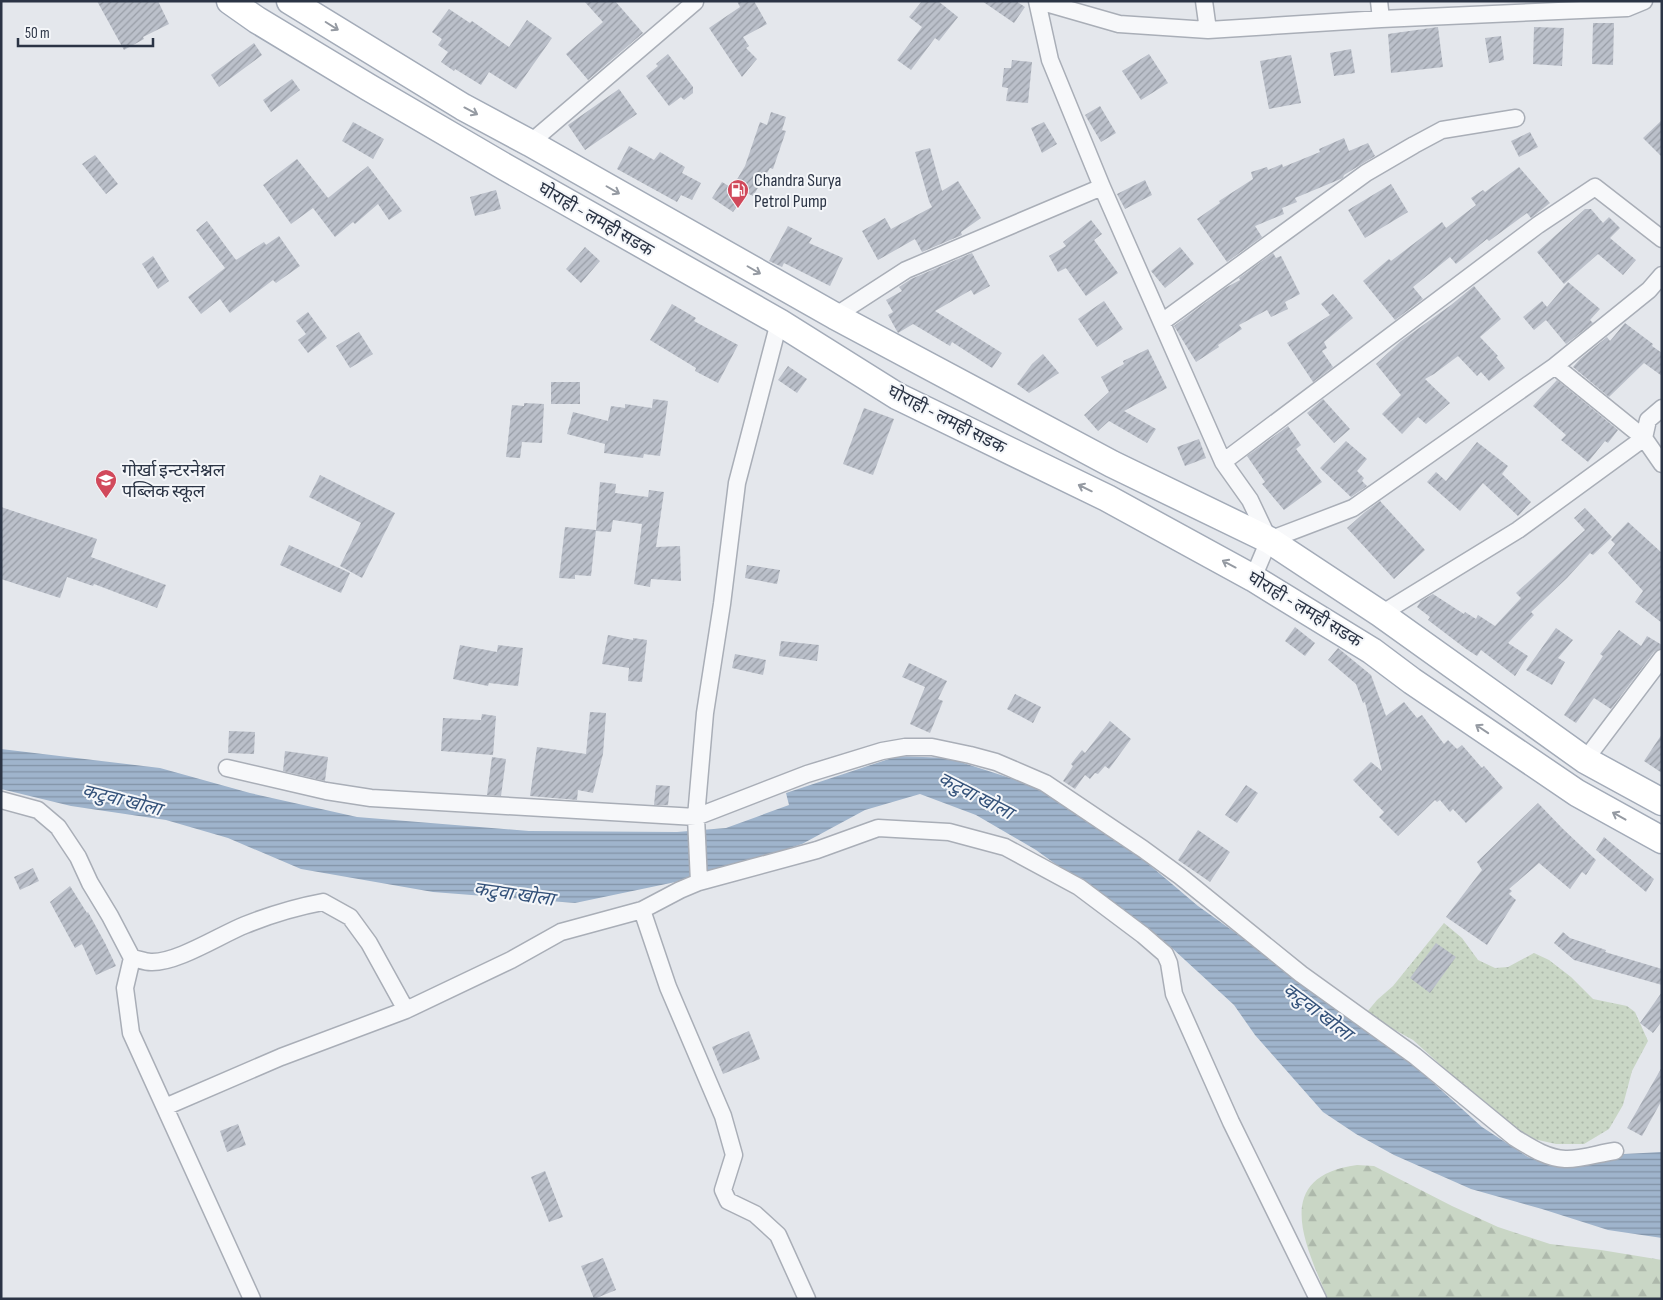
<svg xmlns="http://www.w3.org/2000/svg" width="1663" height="1300" font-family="'Sofia Sans Condensed','Noto Sans Devanagari',sans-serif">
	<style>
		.grass { fill: url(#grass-dots) }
		.forest { fill: url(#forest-firs) }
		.water { fill: url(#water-rules) }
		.building { fill: url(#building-hatch) }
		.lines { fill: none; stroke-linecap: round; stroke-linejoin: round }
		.street-casing { stroke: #a9aeb7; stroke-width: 19 }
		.primary-casing { stroke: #a3abb8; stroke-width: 29 }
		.street { stroke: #f7f8fa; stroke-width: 16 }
		.primary { stroke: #fff; stroke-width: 26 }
		.oneway { stroke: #959aa2 }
		.labels { text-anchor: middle; stroke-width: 4; stroke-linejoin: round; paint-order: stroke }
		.poi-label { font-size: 18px; fill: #2b3445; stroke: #f4f6f9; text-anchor: start }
		.street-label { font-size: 18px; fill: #2b3445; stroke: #f4f6f9 }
		.water-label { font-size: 19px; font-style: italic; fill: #34527a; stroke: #f4f6f9 }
	</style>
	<defs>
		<pattern id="grass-dots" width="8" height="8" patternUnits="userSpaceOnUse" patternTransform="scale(1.25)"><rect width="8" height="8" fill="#c9d6c5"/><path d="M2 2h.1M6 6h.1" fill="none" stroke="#adb8ab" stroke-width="1.8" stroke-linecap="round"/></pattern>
		<pattern id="forest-firs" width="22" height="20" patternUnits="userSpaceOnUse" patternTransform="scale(1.25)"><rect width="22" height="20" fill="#c9d6c5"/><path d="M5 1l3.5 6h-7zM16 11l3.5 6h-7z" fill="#adb8ab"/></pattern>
		<pattern id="water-rules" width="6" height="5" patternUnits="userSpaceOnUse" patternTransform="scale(1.25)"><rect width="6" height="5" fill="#9fb4cc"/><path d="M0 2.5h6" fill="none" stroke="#8293a7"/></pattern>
		<pattern id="building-hatch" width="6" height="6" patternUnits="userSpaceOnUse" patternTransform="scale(1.25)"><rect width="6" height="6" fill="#bbc0ca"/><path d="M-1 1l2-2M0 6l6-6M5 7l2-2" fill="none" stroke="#989da6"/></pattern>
	</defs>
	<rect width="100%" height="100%" fill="#e4e7ec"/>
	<!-- grass -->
	<path class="grass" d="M1444,923L1462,938L1478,960L1495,968L1508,967L1534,953L1549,960L1571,977L1593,999L1627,1006L1635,1012L1648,1041L1632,1071L1623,1105L1609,1129L1584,1144H1556L1529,1138L1497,1116L1413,1040L1384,1024L1367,1012L1377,1000L1393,986Z"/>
	<!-- forest -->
	<path class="forest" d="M1357,1165L1374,1166L1452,1206L1498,1227L1550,1244L1601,1250L1662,1260V1299H1328C1306,1246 1270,1177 1357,1165Z"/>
	<!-- water -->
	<path class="water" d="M1,749L160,768L250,793L357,817L529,831L677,832L726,828L789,805L786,793L898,756L948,758L1032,785L1107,829L1198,906L1323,995L1409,1061L1482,1127L1528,1157L1556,1166L1605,1155L1662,1152V1238L1608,1230L1542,1209L1471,1189L1394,1155L1356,1134L1323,1112L1255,1035L1234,1005L1173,949L1036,850L976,815L920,794L865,810L802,844L709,875L575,903L433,892L301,869L228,838L166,820L71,806L1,789Z"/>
	<!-- building -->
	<path class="building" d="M97,1H158L169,24L143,37L144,39L124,50Z
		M584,1H615L643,33L588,80L566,54L603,22Z
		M737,1H754L767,24L743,37L749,46L746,48L757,59L742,77L709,28L740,7Z
		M922,1H938L958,17L939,41L935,38L911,70L897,60L922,27L909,17Z
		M982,1H1016L1025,7L1014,23Z
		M449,9L470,23L472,21L509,47L527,20L552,38L516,89L489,72L481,85L455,69L454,71L441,62L448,52L438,45L442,39L432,32Z
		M1593,23H1614L1613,65L1592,64Z
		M1438,27L1443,67L1391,73L1388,34Z
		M1534,27L1564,28L1562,66L1533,64Z
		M1501,36L1504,60L1489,63L1485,38Z
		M254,43L262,55L219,87L211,75Z
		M1351,49L1355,73L1334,76L1330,53Z
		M668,54L693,87V93L684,100L681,97L669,106L646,76L658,66L656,64Z
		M1149,54L1168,83L1141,100L1122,71Z
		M1291,55L1301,103L1269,109L1260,61Z
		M1012,60L1032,62L1028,103L1006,101L1008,88L1002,87L1004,68H1011Z
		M292,79L300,90L271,112L263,100Z
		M619,89L637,114L585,150L568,125Z
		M1100,106L1116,133L1101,142L1085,115Z
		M771,112L786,117L782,130L786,131L773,169L770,168L753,196L747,193L733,212L712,198L722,182L732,188L745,166L760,122L767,125Z
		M1662,120V157L1643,138Z
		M353,122L384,139L373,159L342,141Z
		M1044,122L1057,144L1042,153L1031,128Z
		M1530,132L1538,147L1519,157L1511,141Z
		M1344,138L1349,151L1368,143L1375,156L1344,175L1343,178L1295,198L1297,202L1282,208L1284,214L1255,226L1262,237L1227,262L1197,219L1220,203L1219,201L1253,179L1251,172L1267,167L1268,170L1282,164L1283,167L1320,152L1319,149Z
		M629,146L654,160L660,152L685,167L682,173L701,183L692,200L681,195L677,202L617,169Z
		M930,148L942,191L958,181L981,218L961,232L962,235L922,252L915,239L878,260L862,231L885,218L891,229L932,207L929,201L915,152Z
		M95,155L118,184L106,194L82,164Z
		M297,159L328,198L368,166L402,211L389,220L378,204L355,224L353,222L335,237L313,208L291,224L263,185Z
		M1519,167L1550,203L1531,218L1527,213L1489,241L1487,239L1456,264L1450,257L1413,287L1423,299L1395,320L1363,281L1389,259L1391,261L1442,222L1446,228L1476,205L1471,198L1483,190L1485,192Z
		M1145,180L1152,195L1125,209L1117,194Z
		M1391,184L1408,212L1365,238L1348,210Z
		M496,190L501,209L475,216L470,197Z
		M1585,209H1591L1603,223L1609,217L1620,228L1610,238L1636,260L1623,275L1598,254L1564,284L1537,252Z
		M1091,220L1102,234L1094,240L1118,273L1086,296L1066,268L1058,272L1049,256L1066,246L1063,242Z
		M207,221L236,260L264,242L266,245L279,236L300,266L276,283L273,280L230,313L220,299L201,314L188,297L225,268L196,230Z
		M788,226L812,238L809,243L843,258L830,286L784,263L782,267L769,261Z
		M585,247L600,261L581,283L566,269Z
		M1180,247L1194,264L1165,288L1151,271Z
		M972,253L990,286L974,295L971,290L935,311L1002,353L992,368L952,342L950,346L913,324L898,333L888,315L893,312L886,300L902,291L899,287L911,279Z
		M1273,253L1276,258L1281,256L1300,294L1285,302L1288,309L1271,317L1267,310L1239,325L1242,329L1218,345L1219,347L1196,362L1174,326L1225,288L1240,280L1239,278Z
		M153,256L169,281L158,289L142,264Z
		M1568,282L1600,309L1590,320L1593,323L1566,344L1546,320L1534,330L1523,317L1542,301L1547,307Z
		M1474,286L1501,319L1480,337L1498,356L1496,357L1505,368L1489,381L1481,372L1477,376L1458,356L1434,374L1425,379L1450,403L1426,424L1418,417L1402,434L1382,414L1401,395L1376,364L1401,341L1451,305Z
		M1333,294L1353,318L1324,342L1327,348L1322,351L1333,367L1313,382L1287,343L1330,315L1321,304Z
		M1104,301L1123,329L1097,347L1078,319Z
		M672,304L696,318L694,321L738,345L718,383L695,371L696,368L650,340Z
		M308,312L327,338L308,353L298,340L306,334L296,321Z
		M1625,323L1653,344L1652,346L1662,353V376L1644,363L1609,397L1573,367L1580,359L1607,337L1610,341Z
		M359,332L373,354L350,368L336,346Z
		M1148,349L1167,388L1124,411L1156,429L1147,443L1109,421L1098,431L1084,415L1109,392L1101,377L1124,364L1123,361Z
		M1043,354L1059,373L1029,393L1017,384L1032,364Z
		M788,366L807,379L797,393L778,380Z
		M1557,380L1618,430L1608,443L1605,441L1588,462L1561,440L1566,435L1533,406Z
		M551,382H580V404H551Z
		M653,399L668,401L660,456L644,454L643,458L604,453L605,444L567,434L573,412L608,421L611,406L625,408V404L652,408Z
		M1323,399L1350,429L1334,443L1307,413Z
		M524,403L544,404L542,443L522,442L520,458L506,457L512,405L524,406Z
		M864,408L894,419L873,475L843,464Z
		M1288,426L1301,445L1296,449L1322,482L1284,510L1262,484L1265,482L1247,456Z
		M1199,439L1206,458L1185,466L1177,447Z
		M1346,441L1367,459L1357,471L1364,478L1362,481L1367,486L1351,497L1320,468Z
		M1477,442L1508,466L1502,474L1531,502L1518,516L1483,483L1460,511L1427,482L1436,472L1446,481Z
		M320,475L395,513L362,578L340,566L361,523L309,497Z
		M600,482L616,484L615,493L648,497L649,490L664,492L656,547L680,546L681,581L651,579L650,587L634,584L642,524L613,520L611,532L596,531Z
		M1380,501L1425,550L1394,579L1347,528L1365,512Z
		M1,507L97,539L91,557L166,585L157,608L94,584L93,586L67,577L60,598L1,579Z
		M1585,508L1612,537L1593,555L1590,553L1567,578L1531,612L1534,615L1508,643L1528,656L1515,676L1481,650L1477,656L1466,649L1428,620L1430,617L1417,607L1421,601L1433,594L1464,614L1465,612L1476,619L1478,615L1495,626L1521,598L1516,593L1585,530L1574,518Z
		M1628,522L1662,553V623L1635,602L1643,591L1608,553L1615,544L1611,540Z
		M565,527L596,530L591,576L575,575V579L559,578Z
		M289,545L350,573L341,593L280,565Z
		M747,565L780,570L777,584L745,578Z
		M1295,627L1315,643L1305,656L1285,641Z
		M1556,628L1573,640L1558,658L1565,662L1552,685L1526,670Z
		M1619,630L1641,646L1647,636L1662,645V648L1654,652L1611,709L1594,698L1576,723L1564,715L1603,656L1600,654Z
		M608,635L633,640V638L647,640L642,682L628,681L629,668L602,664Z
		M781,641L819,645L817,661L779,656Z
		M460,645L497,652L498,645L523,648L518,686L489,683L488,686L453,679Z
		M1338,648L1371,675L1386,716L1404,702L1417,718L1422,715L1444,744L1448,740L1457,749L1462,745L1482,768L1484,766L1503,788L1466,823L1453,809L1450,812L1440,800L1437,802L1435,800L1398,836L1379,817L1384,812L1353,780L1371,762L1382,771L1365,702L1363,703L1356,684L1328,660Z
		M735,654L766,660L763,675L732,668Z
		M909,663L947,681L938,699L943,701L930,733L910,724L925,687L902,677Z
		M1015,694L1041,707L1033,723L1007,709Z
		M590,712L606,713L603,754L593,793L578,790L577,800L530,796L537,747L586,754Z
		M482,714L496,716L493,755L441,751L443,718L481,720Z
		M1110,721L1131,739L1109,769L1105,766L1098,774L1095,773L1090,779L1085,775L1075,789L1063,781L1073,766L1071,764L1082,750L1085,753Z
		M229,731L255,732L254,754L228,753Z
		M1662,734V773L1644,761Z
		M285,751L328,757L325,781L283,771Z
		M492,757L506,759L501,796L487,795Z
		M656,785L670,786L668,805H654Z
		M1246,785L1258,793L1237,823L1225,815Z
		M1538,803L1563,829L1596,860L1586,875L1582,872L1570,889L1539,863L1509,889L1512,891L1509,894L1516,900L1487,945L1446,917L1482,870L1477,862Z
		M1198,830L1230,852L1210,882L1178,860Z
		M1604,837L1654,879L1646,892L1596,850Z
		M33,868L39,881L20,890L14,877Z
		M70,886L87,913L88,912L105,943L116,966L96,975L82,944L75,948L50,902Z
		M1563,932L1570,938L1606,950L1605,952L1662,969V985L1574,960L1554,943Z
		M1436,943L1456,957L1430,993L1410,978Z
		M1662,992V1021L1653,1033L1640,1023Z
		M749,1031L760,1059L723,1074L712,1047Z
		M1662,1067V1100L1642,1136L1627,1128Z
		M238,1124L246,1145L227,1152L220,1131Z
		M545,1171L563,1217L549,1222L531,1177Z
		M603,1258L616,1290L594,1299L581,1266Z"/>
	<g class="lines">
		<!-- street casing -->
		<g class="street-casing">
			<path id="street" d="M1037,1L1050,60L1102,187L1223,462L1250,500L1269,540L1253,578
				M1039,1L1119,24L1208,30L1381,19L1627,8L1644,1
				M1204,1L1208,30
				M1379,1L1381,19
				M530,143L695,2
				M835,316L906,270L1102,187
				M1162,322L1366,173L1414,145L1442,130L1516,118
				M1555,366L1644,438L1662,464
				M1223,462L1538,225L1595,187L1662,239
				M1269,540L1353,508L1555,366L1649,290L1662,275
				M1381,614L1518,530L1644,438L1648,420L1662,408
				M1585,760L1662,658
				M227,768L326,791L371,798L696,817L807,774L882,751L905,747H932L970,755L996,762L1045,783L1143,849L1180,876L1301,974L1415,1056L1515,1138C1530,1147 1546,1158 1565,1159C1579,1160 1600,1153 1615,1151
				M1,800L38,810L58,827L78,857L90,883L110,916L132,958L125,988L131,1033L252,1299
				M699,882L696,817L705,713L722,604L737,483L779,322
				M642,910L668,987L723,1116L734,1155L723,1190L728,1201L755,1214L778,1235L807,1299
				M132,958C138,959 145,962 151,962C177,963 220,935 245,925C270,915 296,907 323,902L350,917L369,943L406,1010
				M165,1107L281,1057L406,1010L511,960L561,932L642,910L680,890L699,882L817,850L878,828L949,832L1005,847L1079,887L1143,935L1165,954L1169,963L1174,994L1231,1122L1318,1299"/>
		</g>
		<!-- primary casing -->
		<g class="primary-casing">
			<path id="primary" d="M230,1L257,20L368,87L505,167L779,322L897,396L1107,498L1253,578L1372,651L1412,681L1577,793L1662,840
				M290,1L463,107L530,143L835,316L1112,464L1269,540L1381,614L1585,760L1662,802"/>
		</g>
		<!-- street -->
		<use href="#street" class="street"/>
		<!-- primary -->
		<use href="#primary" class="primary"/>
	</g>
	<!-- one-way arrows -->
	<defs><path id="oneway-shaft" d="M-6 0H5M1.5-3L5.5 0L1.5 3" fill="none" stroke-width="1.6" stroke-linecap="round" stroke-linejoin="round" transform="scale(1.25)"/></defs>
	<g class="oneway">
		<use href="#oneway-shaft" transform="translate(332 26) rotate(32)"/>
		<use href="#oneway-shaft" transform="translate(471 111) rotate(28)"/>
		<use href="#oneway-shaft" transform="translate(613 190) rotate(30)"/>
		<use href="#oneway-shaft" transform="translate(754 270) rotate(30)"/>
		<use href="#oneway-shaft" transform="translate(1085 488) rotate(-154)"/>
		<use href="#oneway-shaft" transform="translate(1229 564) rotate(-152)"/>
		<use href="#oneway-shaft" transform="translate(1482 729) rotate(-146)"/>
		<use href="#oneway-shaft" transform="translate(1619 816) rotate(-151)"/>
	</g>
	<!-- icons -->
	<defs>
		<g id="fuel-pin" transform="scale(1.125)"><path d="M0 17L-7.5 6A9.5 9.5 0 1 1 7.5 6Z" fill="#d1495b" stroke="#f4f6f9"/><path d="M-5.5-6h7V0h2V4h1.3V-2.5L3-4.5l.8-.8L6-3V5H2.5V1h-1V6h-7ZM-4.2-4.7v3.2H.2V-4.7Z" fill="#fff"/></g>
		<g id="school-pin" transform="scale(1.125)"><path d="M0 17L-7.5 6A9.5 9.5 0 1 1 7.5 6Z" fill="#d1495b" stroke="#f4f6f9"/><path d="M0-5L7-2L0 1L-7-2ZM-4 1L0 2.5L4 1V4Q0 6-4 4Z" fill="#fff"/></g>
	</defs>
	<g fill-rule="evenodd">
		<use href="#fuel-pin" x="738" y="190"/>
		<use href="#school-pin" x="106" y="480"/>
	</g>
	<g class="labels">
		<!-- poi labels -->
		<g class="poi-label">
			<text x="754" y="186">Chandra Surya<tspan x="754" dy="21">Petrol Pump</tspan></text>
			<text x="122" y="476">गोर्खा इन्टरनेश्नल<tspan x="122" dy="21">पब्लिक स्कूल</tspan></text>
		</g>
		<!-- street labels -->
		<g class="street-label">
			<text transform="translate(596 219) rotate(30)" y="6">घोराही - लमही सडक</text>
			<text transform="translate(947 419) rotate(27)" y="6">घोराही - लमही सडक</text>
			<text transform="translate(1305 609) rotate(31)" y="6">घोराही - लमही सडक</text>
		</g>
		<!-- water labels -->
		<g class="water-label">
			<text transform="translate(976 795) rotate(27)" y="7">कटुवा खोला</text>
			<text transform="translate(122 799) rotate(14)" y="7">कटुवा खोला</text>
			<text transform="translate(514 893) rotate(8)" y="7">कटुवा खोला</text>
			<text transform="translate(1318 1011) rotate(37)" y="7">कटुवा खोला</text>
		</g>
	</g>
	<!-- border -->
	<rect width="1663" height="1300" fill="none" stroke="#2b3445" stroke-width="5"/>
	<!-- scale -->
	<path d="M18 38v8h135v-8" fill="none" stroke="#2b3445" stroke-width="2.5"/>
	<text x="25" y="38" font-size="15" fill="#2b3445" stroke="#f4f6f9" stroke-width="4" paint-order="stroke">50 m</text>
</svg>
